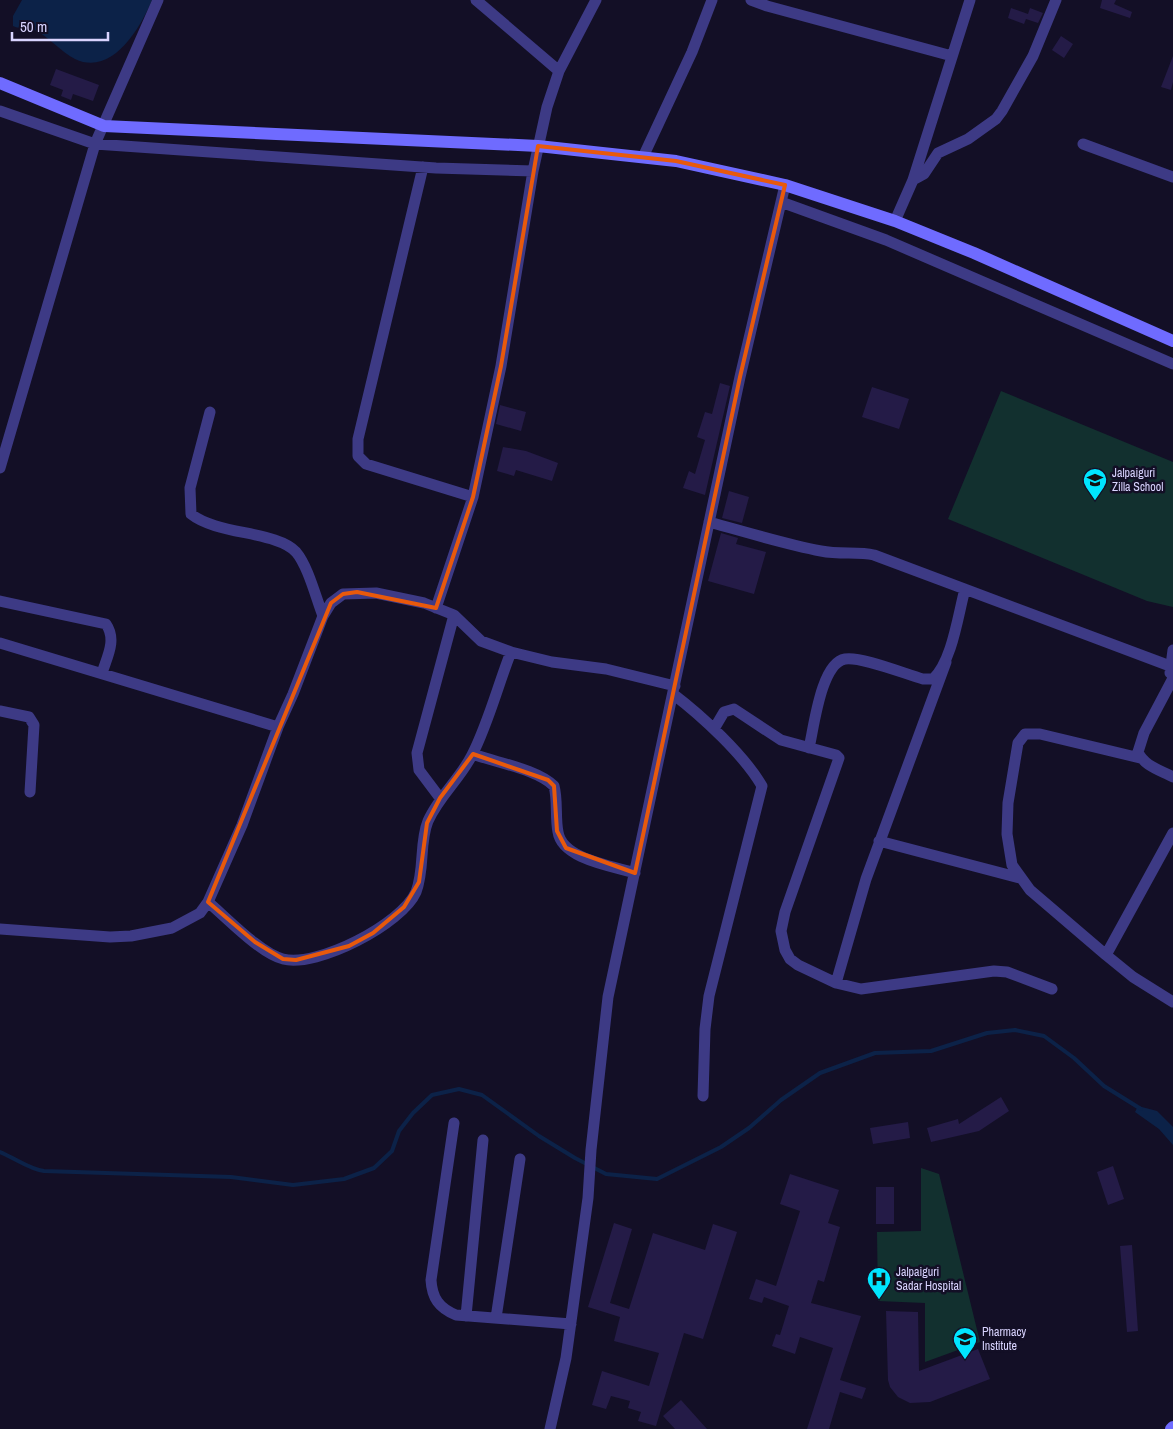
<svg xmlns="http://www.w3.org/2000/svg" width="1173" height="1429" font-family="'Archivo Narrow',sans-serif">
	<style>
		.green { fill: #12302f }
		.water { fill: #0c2248 }
		.lines { fill: none; stroke-linecap: round; stroke-linejoin: round }
		.stream { stroke: #0c2248; stroke-width: 4 }
		.building { fill: #241b47 }
		.street { stroke: #3d3a85; stroke-width: 11 }
		.secondary { stroke: #6f6bff; stroke-width: 12 }
		.marked { fill: none; stroke: #e8590c; stroke-width: 4; stroke-linejoin: round }
		.labels { text-anchor: middle; stroke-width: 5; stroke-linejoin: round; paint-order: stroke }
		.poi-label { font-size: 12px; fill: #d9d4ff; stroke: #130f26; text-anchor: start }
	</style>
	<rect width="100%" height="100%" fill="#130f26"/>
	<!-- green -->
	<path class="green" d="M1001,391L1173,462V607L1147,601L948,519Z
		M921,1168L939,1174L980,1342L925,1362V1303L878,1301L877,1232L921,1231Z"/>
	<!-- water -->
	<path class="water" d="M22,0H152C141,27 112,77 75,59C61,52 49,37 35,30C28,26 21,30 13,26V16Z
		M1138,1106L1157,1111L1173,1127V1145L1159,1129L1135,1112Z"/>
	<g class="lines">
		<!-- stream -->
		<path class="stream" d="M0,1152C15,1158 29,1169 44,1171L231,1177L293,1185L344,1179L374,1168L392,1151L399,1131L413,1113L432,1095L459,1089L482,1095L539,1136L575,1158L606,1174L657,1179L721,1147L749,1128L781,1100L820,1073L875,1053L931,1051L987,1033L1015,1030L1044,1036L1074,1058L1104,1086L1141,1109"/>
	</g>
	<!-- building -->
	<path class="building" d="M1102,0H1116L1114,4L1132,12L1130,18L1100,8Z
		M1011,8L1028,14L1030,8L1043,13L1038,23L1026,19L1024,24L1008,18Z
		M1061,36L1073,44L1064,58L1052,50Z
		M1173,56V82L1171,90L1161,87Z
		M56,69L99,85L93,101L73,94L71,100L61,96L63,90L50,85Z
		M720,383L730,386L705,495L683,488L689,471L695,474L705,440L697,437L705,412L712,414Z
		M872,387L909,399L899,429L862,417Z
		M500,405L526,412L521,431L496,424Z
		M503,447L526,451L558,463L552,481L516,470L514,476L497,471Z
		M729,491L749,497L742,523L722,518Z
		M721,533L738,538L736,544L766,552L754,594L708,581Z
		M1001,1097L1009,1111L979,1131L931,1142L927,1128L958,1119L959,1124Z
		M908,1122L910,1138L873,1144L870,1128Z
		M1113,1166L1124,1199L1108,1205L1097,1172Z
		M790,1174L839,1190L828,1223L840,1227L824,1282L818,1280L811,1303L861,1316L840,1380L866,1388L862,1399L840,1392L829,1429H807L833,1348L800,1337L795,1354L772,1346L776,1334L780,1335L789,1306L764,1297L762,1303L749,1299L756,1279L776,1286L800,1211L780,1204Z
		M876,1187H894V1224H876Z
		M614,1223L632,1229L610,1303L629,1309L653,1233L705,1250L713,1224L737,1232L703,1339L684,1333L656,1426L638,1421L641,1412L628,1408L630,1401L611,1396L606,1409L592,1405L602,1371L649,1386L659,1353L614,1341L620,1317L588,1307Z
		M1132,1245L1138,1331L1127,1332L1120,1246Z
		M886,1311L918,1312L919,1371L978,1349L990,1379L930,1402L910,1403L898,1397L890,1387L888,1380Z
		M681,1400L707,1429H675L663,1416Z"/>
	<g class="lines">
		<!-- street -->
		<path class="street" d="M476,0L559,71
			M751,0L767,6L952,56
			M0,111L95,144L436,168L533,171
			M1083,144L1173,177
			M643,157L692,52L712,0
			M423,167L358,439V456L366,464L473,497
			M913,180L924,174L938,153L968,139L996,119L1002,111L1033,56L1056,0
			M781,202L886,240L1173,364
			M895,221L913,180L970,0
			M210,412L190,488L191,514C217,535 277,531 296,552C308,566 316,598 323,616
			M0,468L95,144L158,0
			M709,522C746,532 784,544 821,551C840,555 858,551 874,555L1170,666
			M0,601L106,624C117,640 107,657 102,673
			M436,608L473,497L501,366L533,171L547,107L559,71L596,0
			M0,643L278,727
			M1170,673L1173,650
			M1172,680L1144,733L1138,752C1144,766 1160,770 1173,777
			M673,694C702,716 744,755 762,786L709,996L705,1029L703,1096
			M0,711L29,717L34,725L30,792
			M714,729L724,712L734,709L781,740L836,755L839,758L785,912L781,931L785,950L790,959L798,965L836,983L861,989L994,971L1007,972L1052,989
			M809,748C814,727 821,663 845,659C861,656 905,674 923,679H933C952,662 958,615 965,589
			M473,754C497,763 537,769 554,786C558,801 555,817 558,832C562,859 612,866 635,873
			M1140,758L1040,734H1025L1018,743L1008,803L1007,834L1012,865L1030,890L1106,955L1133,977L1173,1002
			M440,798L419,770L417,753L454,615
			M879,841L1020,878
			M208,902C226,917 261,954 283,959C317,968 402,924 416,892C425,869 419,843 428,821C439,796 460,779 472,755C488,724 498,685 511,652
			M0,929L110,937L131,936L172,928L200,913L208,902L242,825L278,727L293,694L323,616L331,603L343,594L376,593L424,603L454,615L481,641L511,652L552,662L606,669L675,686
			M1106,955L1173,833
			M836,983L866,879L946,662
			M454,1123L431,1280C432,1298 439,1308 456,1315L571,1324
			M466,1316L483,1140
			M496,1318L520,1159
			M550,1429L566,1358L588,1198L591,1150L608,997L740,377L785,185"/>
		<!-- secondary -->
		<path class="secondary" d="M0,83L104,126L538,146L676,161L785,185L895,221L974,253L1173,341
			M1171,1429L1173,1427"/>
	</g>
	<!-- marked area -->
	<path class="marked" d="M538,146L676,161L785,185L740,377L635,873L566,848L557,831L554,786L548,780L473,754L440,798L427,823L419,882L404,907L373,933L349,946L296,960L283,959L255,942L208,902L331,603L343,594L357,592L436,608L473,497L501,366Z"/>
	<!-- icons -->
	<defs>
		<g id="school-pin" transform="scale(1.25)"><path d="M0 17L-7.5 6A9.5 9.5 0 1 1 7.5 6Z" fill="#00e5ff" stroke="#130f26"/><path d="M0-5L7-2L0 1L-7-2ZM-4 1L0 2.5L4 1V4Q0 6-4 4Z" fill="#111"/></g>
		<g id="hospital-pin" transform="scale(1.25)"><path d="M0 17L-7.5 6A9.5 9.5 0 1 1 7.5 6Z" fill="#00e5ff" stroke="#130f26"/><path d="M-5-5h3v3.5h4V-5h3V5h-3V1.5h-4V5h-3Z" fill="#111"/></g>
		<g id="university-pin" transform="scale(1.25)"><path d="M0 17L-7.5 6A9.5 9.5 0 1 1 7.5 6Z" fill="#00e5ff" stroke="#130f26"/><path d="M0-5L7-2L0 1L-7-2ZM-4 1L0 2.5L4 1V4Q0 6-4 4Z" fill="#111"/></g>
	</defs>
	<g fill-rule="evenodd">
		<use href="#school-pin" x="1095" y="480"/>
		<use href="#hospital-pin" x="879" y="1279"/>
		<use href="#university-pin" x="965" y="1339"/>
	</g>
	<g class="labels">
		<!-- poi labels -->
		<g class="poi-label">
			<text x="1112" y="477">Jalpaiguri<tspan x="1112" dy="14">Zilla School</tspan></text>
			<text x="896" y="1276">Jalpaiguri<tspan x="896" dy="14">Sadar Hospital</tspan></text>
			<text x="982" y="1336">Pharmacy<tspan x="982" dy="14">Institute</tspan></text>
		</g>
	</g>
	<!-- scale -->
	<path d="M12 32v8h96v-8" fill="none" stroke="#d9d4ff" stroke-width="2.5"/>
	<text x="20" y="32" font-size="15" fill="#d9d4ff" stroke="#130f26" stroke-width="4" paint-order="stroke">50 m</text>
</svg>
